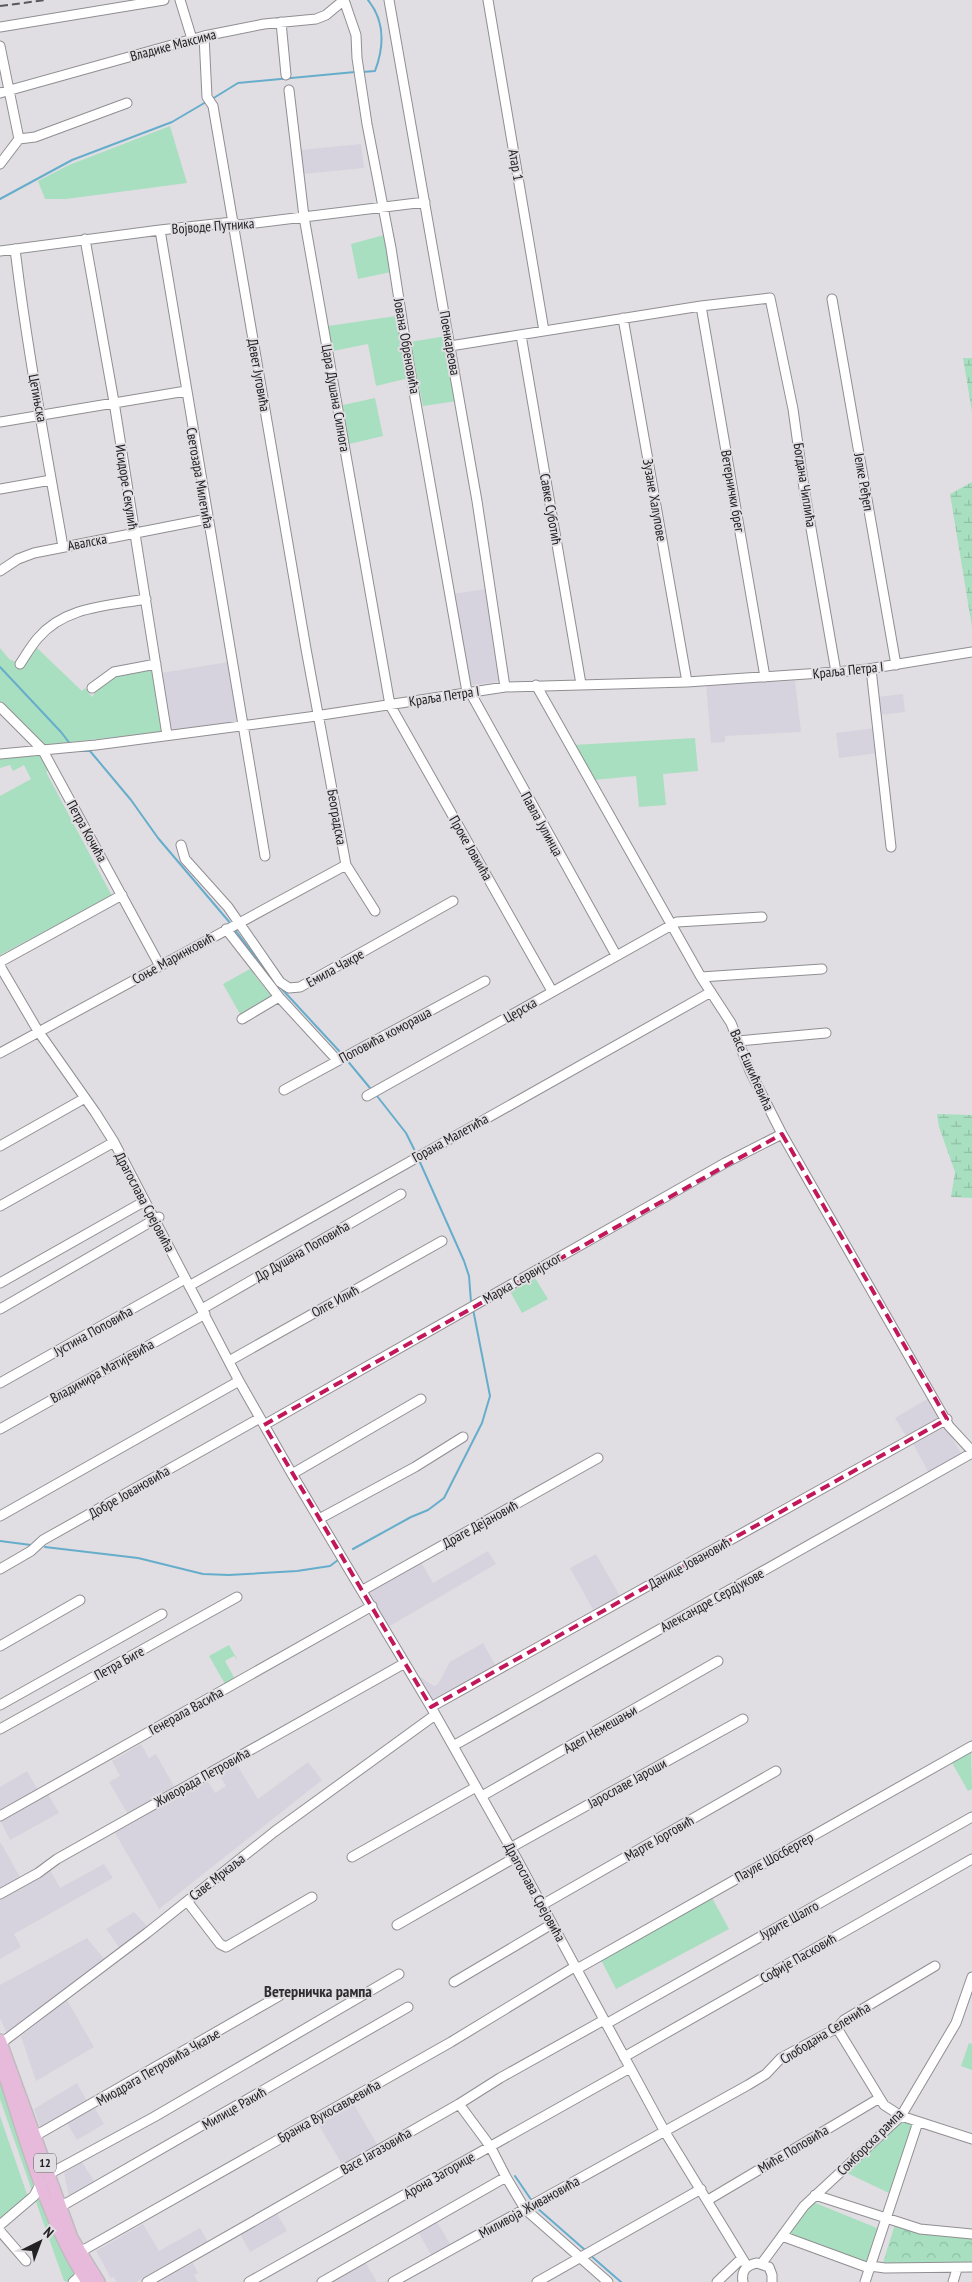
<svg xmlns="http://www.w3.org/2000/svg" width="972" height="2282" font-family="'PT Sans Narrow',sans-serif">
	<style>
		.built { fill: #d7d3de }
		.green { fill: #a8dfc0 }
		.wetland { fill: url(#wetland-marsh) }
		.park { fill: url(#park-crowns) }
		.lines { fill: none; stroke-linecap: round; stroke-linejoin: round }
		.stream { stroke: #66adcc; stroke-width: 2 }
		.minor-casing { stroke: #908e92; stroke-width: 11 }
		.major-casing { stroke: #bdbcbd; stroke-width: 14 }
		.minor { stroke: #fff; stroke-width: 9 }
		.major { stroke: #e7badc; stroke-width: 11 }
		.rail { stroke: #59585b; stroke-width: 2; stroke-dasharray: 8 4; stroke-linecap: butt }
		.marked { fill: none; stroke: #c2185b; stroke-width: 4; stroke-dasharray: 10 6; stroke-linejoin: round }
		.labels { text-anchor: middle; stroke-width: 4; stroke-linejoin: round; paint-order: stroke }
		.shield { fill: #e0dee2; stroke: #5b5a5c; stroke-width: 1 }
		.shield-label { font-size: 12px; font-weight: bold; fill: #222123 }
		.street-label { font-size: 14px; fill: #222123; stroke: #e0dee2 }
		.quarter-label { font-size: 16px; font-weight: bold; fill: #2d2c2f; stroke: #e0dee2 }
	</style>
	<defs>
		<pattern id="wetland-marsh" width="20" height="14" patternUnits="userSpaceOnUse" patternTransform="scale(1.25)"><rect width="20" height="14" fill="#a8dfc0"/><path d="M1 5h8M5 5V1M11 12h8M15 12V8" fill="none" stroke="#90bfa5"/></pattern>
		<pattern id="park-crowns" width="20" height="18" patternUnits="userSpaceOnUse" patternTransform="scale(1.25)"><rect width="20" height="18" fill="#a8dfc0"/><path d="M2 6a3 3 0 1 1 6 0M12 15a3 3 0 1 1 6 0" fill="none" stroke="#90bfa5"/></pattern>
	</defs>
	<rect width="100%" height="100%" fill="#e0dee2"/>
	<!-- built -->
	<path class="built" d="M361,144L364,168L303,174L300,150Z
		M485,589L500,681L468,686L453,594Z
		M228,662L238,722L171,731L161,673Z
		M795,681L801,732L725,736V742L711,743L706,683Z
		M903,694L905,712L879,715L877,697Z
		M875,728L878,753L839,758L836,733Z
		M929,1398L942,1420L908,1439L895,1418Z
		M944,1424L962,1455L929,1473L912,1442Z
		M488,1551L496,1564L388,1627L368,1593L421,1562L433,1583Z
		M596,1554L621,1598L595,1613L570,1568Z
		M483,1643L498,1670L434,1705L416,1674L434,1686L438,1684L450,1662Z
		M141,1744L149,1758L156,1754L176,1790L129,1816L109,1782L120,1776L112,1761Z
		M308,1762L322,1780L159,1909L115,1833L174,1799V1797L207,1780L215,1793L226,1786L219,1775L237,1765L258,1799Z
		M27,1771L38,1790L0,1811V1787Z
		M48,1794L59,1813L10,1840L0,1820Z
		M1,1843L21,1879L0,1891V1844Z
		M104,1864L113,1878L14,1934L21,1947L0,1959V1898L50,1870L60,1888Z
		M134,1912L148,1927L121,1950L106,1929Z
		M87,1938L105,1960L8,2036L0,2018V1985Z
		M67,2000L94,2047L36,2081L21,2036Z
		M77,2083L88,2103L41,2130L34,2109Z
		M353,2103L378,2146L343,2166L318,2124Z
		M94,2107L104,2124L77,2140L67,2123Z
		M82,2162L94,2181L69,2196L64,2173Z
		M277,2214L287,2231L250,2252L240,2234Z
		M435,2219L452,2247L433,2258L417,2230Z
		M143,2224L159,2251L200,2228L208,2242L136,2282H116L114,2277L111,2278L96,2251Z
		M364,2260L377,2282H327Z
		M193,2263L198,2273L194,2275L198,2282H163L162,2280Z"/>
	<!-- green -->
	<path class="green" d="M170,126L187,183L66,199H45L38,181L69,165Z
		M384,235L391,272L358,279L351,244Z
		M396,316L409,378L376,386L368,344L333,351L328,326Z
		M446,336L457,401L423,406L410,342Z
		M375,398L383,436L349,444L343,405Z
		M0,648L9,659L24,666L37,648L82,691L85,688L92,697C108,673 127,673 152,668L163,732L42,745L0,702Z
		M695,738L698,771L663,774L666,805L639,807L636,776L594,780L573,745Z
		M39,754L48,771L46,772L112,896L0,955V796L31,779L24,765L13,771L10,765L0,768V759Z
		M250,969L271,996L240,1014L223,984Z
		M532,1273L548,1299L522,1313L507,1286Z
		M229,1645L238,1661L234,1656L225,1661L235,1679L225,1684L209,1656Z
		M971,1750L972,1789L968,1791L951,1761Z
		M711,1896L729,1929L616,1989L601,1960Z
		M969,2043L972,2044V2070L961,2066Z
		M0,2078L38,2183L32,2191L0,2099Z
		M0,2116L29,2200L0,2225Z
		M902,2121L910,2122L912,2125L889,2193L847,2173Z
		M39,2198L43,2200L75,2269L76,2276L69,2282L64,2281L35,2199Z
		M813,2202L877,2228L866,2264L786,2235Z"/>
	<!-- wetland -->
	<path class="wetland" d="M963,358H972V412Z
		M972,482V627L950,494Z
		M937,1114L972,1115V1198L951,1197L955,1172L939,1127Z"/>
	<!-- park -->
	<path class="park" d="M895,2224L972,2236V2264L882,2266Z"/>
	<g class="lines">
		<!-- stream -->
		<path class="stream" d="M362,72L375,71C384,47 385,21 368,0
			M212,99L238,83L355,72
			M0,199L72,160L172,122L206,102
			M0,667L61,732L71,745
			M74,751H90L131,800L158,838L231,924
			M235,930L270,976
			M280,987L341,1053
			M346,1059L370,1088
			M377,1096L406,1133L416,1153
			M419,1160L464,1261L469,1276L471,1302
			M0,1541L31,1545
			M45,1547L138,1558L203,1574L229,1575L297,1571L330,1566L338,1560
			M353,1549L411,1517L428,1510L444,1498L482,1423L490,1396L473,1309
			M515,2176L532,2201
			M536,2207L585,2250
			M590,2255L621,2282"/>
		<!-- minor casing -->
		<g class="minor-casing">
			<path id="minor" d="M180,0L192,39
				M389,0L477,501L505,687
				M488,0L544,331
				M281,22L286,75
				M0,27L164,0
				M204,36L207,97L213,106L306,649L346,865L375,911
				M0,46L19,139L0,164
				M289,90L304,217L390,705L552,991
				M0,93L204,36L264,24L316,19L326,15L344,0L356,35L357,58L367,124L391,248L408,358L467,692
				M19,139L35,137L127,103
				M160,230L265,856
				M85,239L114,402L167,735
				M15,249C27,349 46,448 63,547
				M0,251L160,230L233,222L239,225L425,202
				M832,299L896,665
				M701,306L765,677
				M623,318L687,682
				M521,335L581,684
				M450,346L701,306L770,298L793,409L804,488L836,672
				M0,422L186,391
				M0,489L51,480
				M0,571L18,559L34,553L207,519
				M20,664C26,655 31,646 38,638C65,606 108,606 146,599
				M871,669L891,847
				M536,685L701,977L731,1023L750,1071L782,1134L949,1426L972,1451
				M92,688L114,672L156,664
				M470,692L616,955
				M0,707L42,749L160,966
				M0,754L96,745L309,717L505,687L687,682L836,672L868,669L972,652
				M181,845L185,859L228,907L280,982L289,988L300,987L453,901
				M226,929L279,997L337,1060
				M0,962L122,895
				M0,966L38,1031L95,1112L114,1142L239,1381L292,1474L431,1707L518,1861L665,2132L747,2266
				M701,977L822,969
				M242,1019L279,997
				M738,1041L826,1033
				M0,1053L346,865
				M284,1090L485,981
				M367,1096L677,922L762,917
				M0,1146L85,1098
				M0,1206L114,1142
				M0,1283L145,1201
				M189,1286L711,992
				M0,1309L159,1217
				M202,1309L401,1194
				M229,1361L442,1241
				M0,1383L185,1279
				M264,1425L725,1163L782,1134
				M0,1429L205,1314
				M292,1474L421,1399
				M0,1516L239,1381
				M319,1519L415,1467L463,1437
				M0,1569L31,1551L43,1540L260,1418
				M363,1590L598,1458
				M0,1646L80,1600
				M0,1705L162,1614
				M431,1707L947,1419
				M0,1729L237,1597
				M453,1746L972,1453
				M482,1796L718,1661
				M0,1816L372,1606
				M510,1848L743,1719
				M352,1857L476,1787
				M0,1894L38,1873L57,1859L405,1663
				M187,1901L220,1944L226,1947L312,1897
				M542,1905L776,1771
				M397,1925L516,1857
				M577,1969L972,1746
				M454,1982L552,1924
				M606,2024L972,1817
				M837,2028L884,2105L901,2116L972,2139
				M0,2044L147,1933L274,1832L435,1715
				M624,2057L972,1859
				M459,2104L490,2146L506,2177L525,2209L608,2282
				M35,2136L279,1996
				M49,2174L154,2117L399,1974
				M815,2195L920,2229L972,2234
				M708,2200L878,2099
				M60,2207L408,2007
				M0,2225L34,2196L41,2183
				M0,2231L26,2261
				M782,2236L869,2268
				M80,2252L451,2042L576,1966
				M762,2263L804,2206L901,2116L956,2023L972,1977
				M870,2266L885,2268L972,2267
				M73,2282L82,2274
				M147,2282L459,2104L500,2078L604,2020
				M249,2282L630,2068
				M322,2282L506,2177
				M393,2282L748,2085L766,2074L781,2058L837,2028L844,2020L935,1966
				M537,2282L701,2189
				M717,2282L742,2258
				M743,2282C741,2271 746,2265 757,2263L769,2267L772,2275V2282
				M865,2282L918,2122
				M953,2282L957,2269"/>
		</g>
		<!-- major casing -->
		<g class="major-casing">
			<path id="major" d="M0,2040L72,2238L99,2282
				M0,2062C24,2133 46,2220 87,2282"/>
		</g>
		<!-- minor -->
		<use href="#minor" class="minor"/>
		<!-- major -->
		<use href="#major" class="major"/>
		<!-- rail -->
		<path class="rail" d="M0,6L46,0"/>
	</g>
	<!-- marked area -->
	<path class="marked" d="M782,1134L947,1419L431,1707L264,1425Z"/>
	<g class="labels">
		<!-- shield labels -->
		<rect class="shield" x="34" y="2153.5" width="22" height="19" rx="4"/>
		<g class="shield-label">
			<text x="45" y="2167">12</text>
		</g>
		<!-- street labels -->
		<g class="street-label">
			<text transform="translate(173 45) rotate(-15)" y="5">Владике Максима</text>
			<text transform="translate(516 165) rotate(80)" y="5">Атар 1</text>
			<text transform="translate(213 226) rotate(-4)" y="5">Војводе Путника</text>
			<text transform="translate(450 343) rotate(80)" y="5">Поенкареова</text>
			<text transform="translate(407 346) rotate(80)" y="5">Јована Обреновића</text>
			<text transform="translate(259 375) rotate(80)" y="5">Девет Југовића</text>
			<text transform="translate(38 398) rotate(79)" y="5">Цетињска</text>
			<text transform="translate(336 398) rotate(80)" y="5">Цара Душана Силнога</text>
			<text transform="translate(200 478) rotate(80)" y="5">Светозара Милетића</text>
			<text transform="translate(864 482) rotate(80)" y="5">Јелке Ређеп</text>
			<text transform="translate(805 485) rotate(81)" y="5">Богдана Чиплића</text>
			<text transform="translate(127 487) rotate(81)" y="5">Исидоре Секулић</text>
			<text transform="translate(733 491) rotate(80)" y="5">Ветернички брег</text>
			<text transform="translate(655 500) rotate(80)" y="5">Зузане Халупове</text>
			<text transform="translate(551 509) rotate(80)" y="5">Савке Суботић</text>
			<text transform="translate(87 542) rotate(-11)" y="5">Авалска</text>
			<text transform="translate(848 670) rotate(-6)" y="5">Краља Петра I</text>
			<text transform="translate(444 696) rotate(-9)" y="5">Краља Петра I</text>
			<text transform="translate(337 817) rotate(80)" y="5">Београдска</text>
			<text transform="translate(542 824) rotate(61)" y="5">Павла Јулинца</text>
			<text transform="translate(87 831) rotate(61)" y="5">Петра Кочића</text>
			<text transform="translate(471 848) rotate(60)" y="5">Проке Јовкића</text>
			<text transform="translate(173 958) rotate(-29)" y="5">Соње Маринковић</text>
			<text transform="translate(335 968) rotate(-29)" y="5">Емила Чакре</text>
			<text transform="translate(520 1010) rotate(-30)" y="5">Церска</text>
			<text transform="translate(385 1035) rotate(-28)" y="5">Поповића комораша</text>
			<text transform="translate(752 1070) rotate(66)" y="5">Васе Ешкићевића</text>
			<text transform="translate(450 1138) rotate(-29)" y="5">Горана Малетића</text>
			<text transform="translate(145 1202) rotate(62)" y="5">Драгослава Срејовића</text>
			<text transform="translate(302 1251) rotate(-30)" y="5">Др Душана Поповића</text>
			<text transform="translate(522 1278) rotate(-30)" y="5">Марка Сервијског</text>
			<text transform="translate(335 1301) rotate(-29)" y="5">Олге Илић</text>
			<text transform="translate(93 1331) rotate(-29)" y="5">Јустина Поповића</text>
			<text transform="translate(102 1371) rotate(-29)" y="5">Владимира Матијевића</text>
			<text transform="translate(129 1492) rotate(-30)" y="5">Добре Јовановића</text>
			<text transform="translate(480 1524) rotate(-29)" y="5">Драге Дејановић</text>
			<text transform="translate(689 1563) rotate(-29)" y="5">Данице Јовановић</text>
			<text transform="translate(712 1600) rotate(-29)" y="5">Александре Сердјукове</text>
			<text transform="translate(119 1663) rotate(-29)" y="5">Петра Биге</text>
			<text transform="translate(186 1711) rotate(-29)" y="5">Генерала Васића</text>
			<text transform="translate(600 1729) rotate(-30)" y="5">Адел Немешањи</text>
			<text transform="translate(202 1777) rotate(-29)" y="5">Живорада Петровића</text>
			<text transform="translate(627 1783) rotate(-29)" y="5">Јарославе Јароши</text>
			<text transform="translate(659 1838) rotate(-30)" y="5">Марте Јорговић</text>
			<text transform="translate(774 1857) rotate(-29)" y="5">Пауле Шосбергер</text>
			<text transform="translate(217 1877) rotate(-38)" y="5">Саве Мркаља</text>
			<text transform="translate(535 1892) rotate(61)" y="5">Драгослава Срејовића</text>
			<text transform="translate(789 1920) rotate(-29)" y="5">Јудите Шалго</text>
			<text transform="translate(798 1958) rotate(-30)" y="5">Софије Пасковић</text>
			<text transform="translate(825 2033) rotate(-32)" y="5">Слободана Селенића</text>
			<text transform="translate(158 2067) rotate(-30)" y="5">Миодрага Петровића Чкаље</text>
			<text transform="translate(234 2108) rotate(-30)" y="5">Милице Ракић</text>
			<text transform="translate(329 2111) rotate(-29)" y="5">Бранка Вукосављевића</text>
			<text transform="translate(870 2142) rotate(-45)" y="5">Сомборска рампа</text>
			<text transform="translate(793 2149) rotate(-31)" y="5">Миће Поповића</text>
			<text transform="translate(376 2151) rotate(-30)" y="5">Васе Јагазовића</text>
			<text transform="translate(439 2175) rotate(-30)" y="5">Арона Загорице</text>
			<text transform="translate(529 2207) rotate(-29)" y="5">Миливоја Живановића</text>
		</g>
		<!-- quarter labels -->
		<g class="quarter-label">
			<text x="318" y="1997">Ветерничка рампа</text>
		</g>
	</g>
	<!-- north arrow -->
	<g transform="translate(40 2242) rotate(42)" stroke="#e0dee2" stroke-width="4" paint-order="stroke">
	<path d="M0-4L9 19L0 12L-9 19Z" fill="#222123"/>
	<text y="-8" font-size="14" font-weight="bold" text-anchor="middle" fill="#222123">N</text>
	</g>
</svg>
